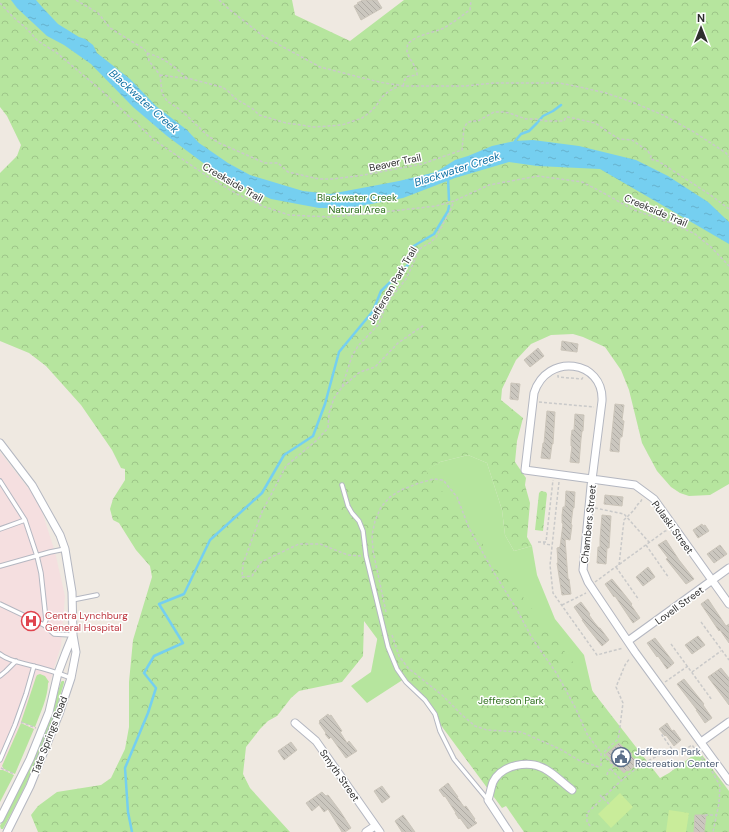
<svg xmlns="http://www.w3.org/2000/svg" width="729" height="832" font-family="'DM Sans',sans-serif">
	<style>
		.medical { fill: #f5dfe0 }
		.grass { fill: #b6e59e }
		.forest { fill: url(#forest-crowns) }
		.pitch { fill: #c9ec9a }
		.water { fill: url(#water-ripples) }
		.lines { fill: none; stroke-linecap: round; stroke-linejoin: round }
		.stream { stroke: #75cff0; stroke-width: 2.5 }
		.building { fill: url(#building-back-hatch); stroke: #cbc5ba }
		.service-casing { stroke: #b4b7c1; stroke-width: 5.5 }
		.minor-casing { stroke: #b4b7c1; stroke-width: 9 }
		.path { stroke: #c9c9c9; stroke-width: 1.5; stroke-dasharray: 3 2; stroke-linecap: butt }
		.service { stroke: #fff; stroke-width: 3.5 }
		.minor { stroke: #fff; stroke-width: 7 }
		.labels { text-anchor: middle; stroke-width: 3; stroke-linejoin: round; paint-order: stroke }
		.street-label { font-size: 10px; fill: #2e2e2e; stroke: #fff }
		.park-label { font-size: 10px; fill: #2c6e1b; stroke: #fff }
		.health-label { font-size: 10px; fill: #be3a42; stroke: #fff; text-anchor: start }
		.service-label { font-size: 10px; fill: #4e5e75; stroke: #fff; text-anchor: start }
		.water-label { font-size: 11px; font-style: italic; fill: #0d6fa3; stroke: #fff }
	</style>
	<defs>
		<pattern id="forest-crowns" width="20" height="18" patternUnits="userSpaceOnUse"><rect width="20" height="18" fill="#b6e59e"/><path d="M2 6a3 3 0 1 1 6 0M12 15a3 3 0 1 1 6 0" fill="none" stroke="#9dc588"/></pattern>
		<pattern id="water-ripples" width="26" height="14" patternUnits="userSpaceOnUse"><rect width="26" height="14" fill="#75cff0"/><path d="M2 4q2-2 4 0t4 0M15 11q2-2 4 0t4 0" fill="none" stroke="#66b2ce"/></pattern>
		<pattern id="building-back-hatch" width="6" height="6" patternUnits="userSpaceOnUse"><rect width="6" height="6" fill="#cbc7bf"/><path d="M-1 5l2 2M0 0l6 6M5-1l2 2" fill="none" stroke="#afaba4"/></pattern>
	</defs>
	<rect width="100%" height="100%" fill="#efe9e1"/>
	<!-- medical -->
	<path class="medical" d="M0,452L39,502L55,552L65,596L61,646L35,728L9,785L0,802Z"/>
	<!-- grass -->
	<path class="grass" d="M468,455L487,463L502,510L505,535L514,551L532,546L537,575L555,619L584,655L594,698L421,668L367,703L351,686L371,672L378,635L387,493L440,462Z
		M40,674L45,676L49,682L48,683C48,697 40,714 35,727L21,722L36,677L37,675Z
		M62,681H64V683C57,708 49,732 39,756C28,781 16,805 3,829H1L0,826C12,803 25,779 35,754C45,731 53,706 61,682Z
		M21,723L34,729L15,774L4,769L2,766Z
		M0,770H3L14,775L0,802Z"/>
	<!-- forest -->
	<path class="forest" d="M0,0H292L295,15L350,41L404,0H729V484L710,495L689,496L680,493L671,487L657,471L642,443L629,390L621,370L605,347L583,337L573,334L551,335L531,344L516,360L502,389L501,400L523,418L517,441L515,462L526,478L525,485L530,503L527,537L532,546L514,551L505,535L502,510L487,463L468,455L440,462L426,471L436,483L582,674L580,675L660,778L669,773L699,751L729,791V832H524L506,806L502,808L364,621L363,656L342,682L299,691L291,698L277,716L268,721L260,729L246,747L243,774L250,788L290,832H38L31,815L38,806L57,792L101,785L111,778L125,749L129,727V682L133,640L152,577L150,566L136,550L119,523L113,520L110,509L113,499L125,480V469L121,468L112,450L81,405L46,366L29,353L0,341V173L17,156L21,145L7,116L0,107Z
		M541,491L546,492L547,494L543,531L535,530L539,493Z"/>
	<!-- pitch -->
	<path class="pitch" d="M620,793L633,807L611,828L598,814Z
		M669,810L689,813L686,832H666Z"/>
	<!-- water -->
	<path class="water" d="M11,0H36L43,8L58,24L79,37L85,39L93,45L97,53L130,79L156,106L187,130L199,143L228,163L250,175L303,191L330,194L399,181L436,172L455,160L468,156L492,146L515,141L533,140L579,146L636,160L668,176L708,202L729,222V244L600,169L537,166L509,162L455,178L403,198L350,208H319L271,199L222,177L167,136L133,107L91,64L64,45L47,36L17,8Z"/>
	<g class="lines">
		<!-- stream -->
		<path class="stream" d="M515,143V141L521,134L529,131L537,123L543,116L553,111L561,105
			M448,178L449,200
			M132,832L128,812L125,768L148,713L156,688L144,673L154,656L183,643L159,604L184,594L210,540L262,493L284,455L313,436L325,404L339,352L373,311L381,291L408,265L412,247L434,234L448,211L449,206"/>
	</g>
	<!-- building -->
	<path class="building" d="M363,0H377L382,8L361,20L354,6L358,4L357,3Z
		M562,341L578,344L577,352L561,350Z
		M538,348L544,356L530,367L524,360Z
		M511,383L520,384L518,400L510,399Z
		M615,404L624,405L622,420L624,421L622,437H620L619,452L610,451Z
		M547,411L555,412L553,444H552L550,459L541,458L543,443H544Z
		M575,414L584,415L583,431H582L581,439L579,463L570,462L572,446H571V438L572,430H574Z
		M566,491L575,492L574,508H573L571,524L572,525L570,540L565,539L568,579H569L571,594L562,595L557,563H558L557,548L560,547L563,524L562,523V515L563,507H565Z
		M605,495L623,497L622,506L604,504Z
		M602,515L611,516L609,548H607L606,564L597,563L598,547H600V539Z
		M702,524L703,526L705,525L709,531L698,538L693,530Z
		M666,540L679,560L694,579L686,584L666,559L668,558L658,545Z
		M720,545L727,554L714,563L707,554Z
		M648,567L655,577L643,586L636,577Z
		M612,579L632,604L631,605L640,618L633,623L615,596L614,597L605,584Z
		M708,599L726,626L729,624V643L720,630L719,631L701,604Z
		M581,602L590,614L589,615L594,622L599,628H600L609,640L602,646L587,627L582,620H583L574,607Z
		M698,636L705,645L692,654L685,645Z
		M655,638L674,663L667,669L658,656L657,657L647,643Z
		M721,668L729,678V705L708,677Z
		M684,679L704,704L703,705L712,718L705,723L696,710H697L677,684Z
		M328,714L329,716L331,715L342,731L340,732L347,743L349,741L357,751L346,758L331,737L329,739L325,734L326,733L319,723L320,722L319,721Z
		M667,723L672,731L674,730L681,740L674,746L666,735L665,736L659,729Z
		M291,742L297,750L284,760L278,751Z
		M619,743L626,750L627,749L632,754L631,756L637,762L633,765L635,766L628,771L627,770L624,773L617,766L616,767L609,760L611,759L606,754Z
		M448,783L458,797H457L464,807L466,806L475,819L474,820L477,823L468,829L460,818L459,819L455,813H456L445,796L444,797L439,790Z
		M382,786L390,797L382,803L374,791Z
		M322,792L326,796L328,795L340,811L351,828L345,832H342L328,809L324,812L319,805L312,811L306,803Z
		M403,815L415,832H402L395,821Z
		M695,815H706L704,832H694Z"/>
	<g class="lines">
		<!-- service casing -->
		<g class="service-casing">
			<path id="service" d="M0,481L25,520L37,556L41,573L46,620L44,625
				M342,485L348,506L352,513L359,521L363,531L366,556L388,647L397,669L406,682L425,700L435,714L440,731L454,759L488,800
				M0,529L25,520
				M0,566L50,552L65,549
				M72,600L97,595
				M0,604L44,625L54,634L72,635
				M0,654C8,661 23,663 33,666C46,669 58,673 71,678
				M0,676L6,671L16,661
				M0,760L15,725L26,694L34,666"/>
		</g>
		<!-- minor casing -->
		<g class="minor-casing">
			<path id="minor" d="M0,443L32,485L60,535L65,549L72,592L73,635L76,652L71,678L59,714L30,786L7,832
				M729,604L654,499L635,485L599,480L525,470L534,393C547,352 604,360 602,401L593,472L591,486L583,570L588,582L635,652L729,781
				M628,641L729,568
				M295,723L316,741L380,832
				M701,742L729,722
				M0,819L30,759L49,712L58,673L66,652L73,635
				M366,832L375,826
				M509,832L488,800C490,794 491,787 493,782C502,764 529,760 545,769C553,773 564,784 572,790"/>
		</g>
		<!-- path -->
		<path class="path" d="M76,0L98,13L110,28L144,49L147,53L149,61L160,75L162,93L167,101L182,111L208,136L219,143L265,163H278L288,172L319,179H333L364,175L422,164L462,150L464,128L467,123L472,121H478L494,112H505L512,114L526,119H536L545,121H564L566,117H568L595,123L608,132L619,139L632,140L648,151L651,156L650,159L658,161L709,194L729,209
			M219,0L230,10L263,36L320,67L379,82L403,86H465L494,83H559L580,87L606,93L632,102L663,115L694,132L726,153L729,157
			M0,3L13,17L26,28L38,41L57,53L102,91L154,140L210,178L237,194L265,207L289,215L330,217L366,214L436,206L454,201L489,185L538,176L582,182L598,190L634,210L674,224L695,234L711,247L729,266
			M147,53C164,58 174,66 187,78
			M160,75L191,79L222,87L228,91L236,99L253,109L259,115L286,123L315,127L342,125L362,118L369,113L376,106L382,97L389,91L399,86
			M403,86C406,75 405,77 417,75V73C416,66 407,56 407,51C407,47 407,44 410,42C419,34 433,33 444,28C453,23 461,16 470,10L471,0
			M558,375V377L582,379L583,377
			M342,387L360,372L375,367L398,343L424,325
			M539,402L594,407
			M559,482L550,565L553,593L597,655L623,648
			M595,508L624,514L649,542
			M538,542H546L553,480
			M544,542V544L552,545
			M646,545L669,578
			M361,556L348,555L320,544H299L261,562L252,576L242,577L243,564L262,512L286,466L317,440L328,428L329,413L334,398L342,387L352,356L358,346L379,324L383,313L390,299L406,279L413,264L418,251L422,247L430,243L436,237L450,211L454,201
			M619,565L624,520L634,510L638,504L640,503L642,499
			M616,567L639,600
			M595,582L665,531H667
			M562,605L586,593
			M386,612L373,551L372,535L375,521L381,507L390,497L401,490L419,483L434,479L443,480L457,497L469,528L493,571L516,608L532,638L557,674L576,709L587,734L601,753V766
			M701,622L729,660
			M392,635L399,656L408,668L442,695L462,715L475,726L487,730L521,732L560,749L580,761L599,767
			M671,644L712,700
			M692,672L721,651
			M665,682L688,666
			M21,722L36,728
			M663,735H662L676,755L692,745L708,766
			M1,768L14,774
			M611,769L622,781
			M712,771L720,786L719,803L713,832
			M607,775L608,771L614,766L605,757L604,752L618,739L619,734L623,703L616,687L625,665L630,658
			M600,795L609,804
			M705,815H717
			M590,826L587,822V813C608,794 634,764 661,755C665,754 670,753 674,752"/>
		<!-- service -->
		<use href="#service" class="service"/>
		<!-- minor -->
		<use href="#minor" class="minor"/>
	</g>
	<!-- icons -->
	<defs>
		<g id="hospital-ring" transform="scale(1)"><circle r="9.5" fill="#fff" stroke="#e0444e" stroke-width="1.5"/><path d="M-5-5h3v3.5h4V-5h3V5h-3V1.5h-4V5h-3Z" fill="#e0444e"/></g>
		<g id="civic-ring" transform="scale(1)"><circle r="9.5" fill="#fff" stroke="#5c6f8a" stroke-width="1.5"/><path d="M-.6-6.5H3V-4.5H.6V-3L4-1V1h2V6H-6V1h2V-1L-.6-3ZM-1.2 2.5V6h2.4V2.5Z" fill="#5c6f8a"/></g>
	</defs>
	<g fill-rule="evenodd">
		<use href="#hospital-ring" x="31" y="621"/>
		<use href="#civic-ring" x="621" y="757"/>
	</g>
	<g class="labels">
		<!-- street labels -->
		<g class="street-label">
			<text transform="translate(395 162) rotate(-12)" y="4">Beaver Trail</text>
			<text transform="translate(233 182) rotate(30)" y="4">Creekside Trail</text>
			<text transform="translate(656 210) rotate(23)" y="4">Creekside Trail</text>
			<text transform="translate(392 285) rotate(-60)" y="4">Jefferson Park Trail</text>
			<text transform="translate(588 524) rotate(-84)" y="4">Chambers Street</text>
			<text transform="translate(673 527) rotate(54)" y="4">Pulaski Street</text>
			<text transform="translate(679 605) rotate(-36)" y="4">Lovell Street</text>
			<text transform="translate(49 735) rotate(-69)" y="4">Tate Springs Road</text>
			<text transform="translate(340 775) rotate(55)" y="4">Smyth Street</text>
		</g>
		<!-- park labels -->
		<g class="park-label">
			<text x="357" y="201">Blackwater Creek<tspan x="357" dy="12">Natural Area</tspan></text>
			<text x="511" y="704">Jefferson Park</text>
		</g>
		<!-- health labels -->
		<g class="health-label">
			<text x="45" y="619">Centra Lynchburg<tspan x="45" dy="12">General Hospital</tspan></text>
		</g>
		<!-- service labels -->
		<g class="service-label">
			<text x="635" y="755">Jefferson Park<tspan x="635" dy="12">Recreation Center</tspan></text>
		</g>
		<!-- water labels -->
		<g class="water-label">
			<text transform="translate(144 101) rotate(42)" y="4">Blackwater Creek</text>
			<text transform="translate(457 169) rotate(-18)" y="4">Blackwater Creek</text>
		</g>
	</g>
	<!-- north arrow -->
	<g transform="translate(701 28)" stroke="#ffffff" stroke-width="3" paint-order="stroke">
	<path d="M0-3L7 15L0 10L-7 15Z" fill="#2e2e2e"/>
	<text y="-6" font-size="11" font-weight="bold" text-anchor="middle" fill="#2e2e2e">N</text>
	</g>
</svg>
